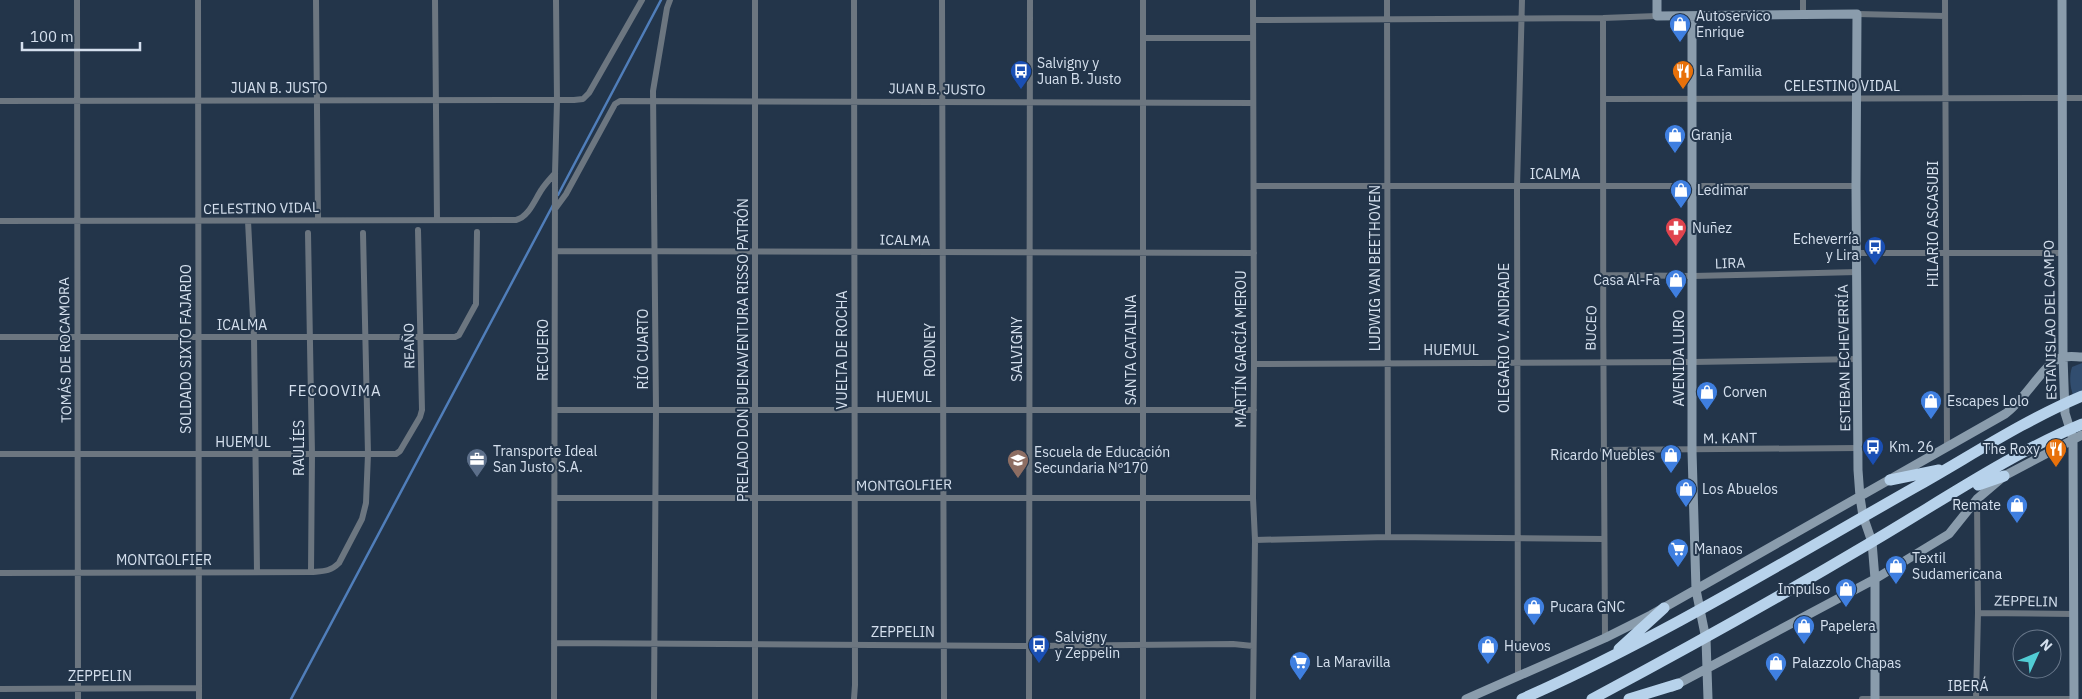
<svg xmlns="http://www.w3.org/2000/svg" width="2082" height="699" font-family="'IBM Plex Sans',sans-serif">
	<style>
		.green { fill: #314d6f }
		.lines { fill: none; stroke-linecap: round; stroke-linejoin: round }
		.stream { stroke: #507eba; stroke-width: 2.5 }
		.street { stroke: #6c7680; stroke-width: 6 }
		.secondary { stroke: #8a9cac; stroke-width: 9 }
		.highway { stroke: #b7d2eb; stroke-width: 11 }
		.labels { text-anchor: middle; stroke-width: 4; stroke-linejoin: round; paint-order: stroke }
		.poi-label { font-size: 14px; fill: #d5e0ee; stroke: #23354a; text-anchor: start }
		.street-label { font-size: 14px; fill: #d5e0ee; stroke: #23354a }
		.neighbourhood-label { font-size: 15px; letter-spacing: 1px; fill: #d5e0ee; stroke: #23354a }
	</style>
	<rect width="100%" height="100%" fill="#23354a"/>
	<!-- green -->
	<path class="green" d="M2082,363V391L2073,395C2070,387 2069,376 2072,367Z"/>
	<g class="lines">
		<!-- stream -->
		<path class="stream" d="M558,195L661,0
			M291,699L553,205"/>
		<!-- street -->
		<path class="street" d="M77,0L78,699
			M198,0L199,699
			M316,0L318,219
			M435,0L437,220
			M755,0V699
			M942,0L944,699
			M1387,0L1388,537
			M1945,0L1947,447
			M1857,14L1945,16
			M1803,15V0
			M1603,18C1603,225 1603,431 1605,638
			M1253,20L1603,18L1657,16
			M1143,38H1253
			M1603,99L2082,98
			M0,101L574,100L583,99L589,93L642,0
			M1255,186H1856
			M555,209L566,194L615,104L620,101L1253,103
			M0,221L516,220C529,217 535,199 542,189C546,183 551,178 555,173
			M248,221L254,337L257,571
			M308,233L312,454L311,572
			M555,251L1254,253
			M1857,253H2063
			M1604,275L1693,276L1857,272
			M0,337H455L459,335L476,304L477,232
			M1254,364L1693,362L1858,359
			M555,410H1254
			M1603,450L1858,448
			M0,454H396L400,451L420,417L422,410L418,230
			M556,498H1253
			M1255,540L1388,537L1604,539
			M0,573L311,572C323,571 330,572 339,563L362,519L366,503L368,454L363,233
			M1978,613L2074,614
			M554,643L1030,646L1233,644L1253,646
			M1518,676L1517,187L1522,0
			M0,689L199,688
			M554,699L555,173L557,101L556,0
			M654,699L656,409L653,91L667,8L670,0
			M854,699L855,685L854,0
			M1029,699L1030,0
			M1143,699V0
			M1253,699L1255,540L1253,498L1254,364L1253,0
			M1862,699H2074
			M1976,699L1978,613L1977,499"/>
		<!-- secondary -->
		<path class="secondary" d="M1657,0V16L1857,14L1856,186L1858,470L1860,497L1863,516L1872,542L1875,579V699
			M2062,0L2063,357L2065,413L2073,439L2074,699
			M1692,16V451L1696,590L1706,639L1708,699
			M1672,687L1875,579L1949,534L1977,499L2004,476L2082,435
			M1466,699L1605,638L1651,615L2005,414C2024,401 2042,367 2058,359C2065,355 2075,357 2082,357"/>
		<!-- highway -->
		<path class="highway" d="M1890,480L1939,470
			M1978,485L2004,476
			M1619,649L1664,608
			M1522,699C1660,638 1788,559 1919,485C1972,455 2025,420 2082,396
			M1592,699C1686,649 1779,597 1870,543C1940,502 2008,455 2082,424
			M1629,699L1678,684"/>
	</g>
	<!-- icons -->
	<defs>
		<g id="shop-pin" transform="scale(1.125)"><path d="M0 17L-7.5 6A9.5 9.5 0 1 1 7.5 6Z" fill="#3f7fe0" stroke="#23354a"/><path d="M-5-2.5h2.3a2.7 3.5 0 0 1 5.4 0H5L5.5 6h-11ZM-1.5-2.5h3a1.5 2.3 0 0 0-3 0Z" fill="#fff"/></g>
		<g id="bus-pin" transform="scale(1.125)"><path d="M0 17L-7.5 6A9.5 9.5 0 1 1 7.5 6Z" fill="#1a4fb4" stroke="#23354a"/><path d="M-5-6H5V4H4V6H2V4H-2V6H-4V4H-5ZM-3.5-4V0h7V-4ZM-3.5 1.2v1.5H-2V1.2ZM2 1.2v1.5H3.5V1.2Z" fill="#fff"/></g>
		<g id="restaurant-pin" transform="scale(1.125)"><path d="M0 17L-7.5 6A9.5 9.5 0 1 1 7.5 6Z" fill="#e8710a" stroke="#23354a"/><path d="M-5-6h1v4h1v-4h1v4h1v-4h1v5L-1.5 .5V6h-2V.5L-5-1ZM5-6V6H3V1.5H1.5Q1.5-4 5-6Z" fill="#fff"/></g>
		<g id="pharmacy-pin" transform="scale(1.125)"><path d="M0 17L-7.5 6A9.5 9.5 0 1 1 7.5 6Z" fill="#e0444e" stroke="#23354a"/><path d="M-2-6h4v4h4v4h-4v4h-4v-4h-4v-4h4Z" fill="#fff"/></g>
		<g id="office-pin" transform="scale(1.125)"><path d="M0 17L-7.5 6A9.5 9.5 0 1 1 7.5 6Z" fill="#5c6f8a" stroke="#23354a"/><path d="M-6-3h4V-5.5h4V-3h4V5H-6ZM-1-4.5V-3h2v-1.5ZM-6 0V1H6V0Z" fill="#fff"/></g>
		<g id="school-pin" transform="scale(1.125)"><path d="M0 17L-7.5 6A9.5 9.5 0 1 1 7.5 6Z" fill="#8d6e63" stroke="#23354a"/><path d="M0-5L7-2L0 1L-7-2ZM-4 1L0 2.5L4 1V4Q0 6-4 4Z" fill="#fff"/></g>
		<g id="supermarket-pin" transform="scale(1.125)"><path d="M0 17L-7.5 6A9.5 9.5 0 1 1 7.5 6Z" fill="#3f7fe0" stroke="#23354a"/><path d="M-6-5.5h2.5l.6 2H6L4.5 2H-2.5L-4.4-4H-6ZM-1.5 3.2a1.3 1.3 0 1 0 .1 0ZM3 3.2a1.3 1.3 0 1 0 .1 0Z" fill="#fff"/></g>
	</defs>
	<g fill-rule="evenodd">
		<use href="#shop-pin" x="1680" y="24"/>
		<use href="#bus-pin" x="1021" y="71"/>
		<use href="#restaurant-pin" x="1683" y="71"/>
		<use href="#shop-pin" x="1675" y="135"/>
		<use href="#shop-pin" x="1681" y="190"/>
		<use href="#pharmacy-pin" x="1676" y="228"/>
		<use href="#bus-pin" x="1875" y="247"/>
		<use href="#shop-pin" x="1676" y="280"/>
		<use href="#shop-pin" x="1707" y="392"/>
		<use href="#shop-pin" x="1931" y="401"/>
		<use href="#bus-pin" x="1873" y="447"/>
		<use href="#restaurant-pin" x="2056" y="449"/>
		<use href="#shop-pin" x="1671" y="455"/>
		<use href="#office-pin" x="477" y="459"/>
		<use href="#school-pin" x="1018" y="460"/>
		<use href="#shop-pin" x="1686" y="489"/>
		<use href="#shop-pin" x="2017" y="505"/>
		<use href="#supermarket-pin" x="1678" y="549"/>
		<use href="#shop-pin" x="1896" y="566"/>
		<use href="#shop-pin" x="1846" y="589"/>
		<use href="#shop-pin" x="1534" y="607"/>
		<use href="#shop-pin" x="1804" y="626"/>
		<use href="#bus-pin" x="1039" y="645"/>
		<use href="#shop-pin" x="1488" y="646"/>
		<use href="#supermarket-pin" x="1300" y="662"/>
		<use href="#shop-pin" x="1776" y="663"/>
	</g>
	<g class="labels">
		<!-- poi labels -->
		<g class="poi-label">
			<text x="1696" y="21">Autoservico<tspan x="1696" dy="16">Enrique</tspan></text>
			<text x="1037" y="68">Salvigny y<tspan x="1037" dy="16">Juan B. Justo</tspan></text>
			<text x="1699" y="76">La Familia</text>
			<text x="1691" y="140">Granja</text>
			<text x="1697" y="195">Ledimar</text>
			<text x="1692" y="233">Nuñez</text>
			<text x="1859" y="244" text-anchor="end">Echeverría<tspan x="1859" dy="16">y Lira</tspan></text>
			<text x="1660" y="285" text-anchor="end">Casa Al-Fa</text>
			<text x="1723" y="397">Corven</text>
			<text x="1947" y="406">Escapes Lolo</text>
			<text x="1889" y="452">Km. 26</text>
			<text x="2040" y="454" text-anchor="end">The Roxy</text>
			<text x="493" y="456">Transporte Ideal<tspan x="493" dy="16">San Justo S.A.</tspan></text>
			<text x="1034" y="457">Escuela de Educación<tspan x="1034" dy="16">Secundaria Nº170</tspan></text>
			<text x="1655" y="460" text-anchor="end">Ricardo Muebles</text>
			<text x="1702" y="494">Los Abuelos</text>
			<text x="2001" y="510" text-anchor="end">Remate</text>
			<text x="1694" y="554">Manaos</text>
			<text x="1912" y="563">Textil<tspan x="1912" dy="16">Sudamericana</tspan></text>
			<text x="1830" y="594" text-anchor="end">Impulso</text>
			<text x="1550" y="612">Pucara GNC</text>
			<text x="1820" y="631">Papelera</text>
			<text x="1055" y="642">Salvigny<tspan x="1055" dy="16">y Zeppelin</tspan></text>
			<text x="1504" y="651">Huevos</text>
			<text x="1316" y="667">La Maravilla</text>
			<text x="1792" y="668">Palazzolo Chapas</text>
		</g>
		<!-- street labels -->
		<g class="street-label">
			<text x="1842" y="91">CELESTINO VIDAL</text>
			<text x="279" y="93">JUAN B. JUSTO</text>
			<text transform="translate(937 89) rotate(1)" y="5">JUAN B. JUSTO</text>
			<text x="1555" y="179">ICALMA</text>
			<text transform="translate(261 208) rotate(-1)" y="5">CELESTINO VIDAL</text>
			<text transform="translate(1933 224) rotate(-90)" y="5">HILARIO ASCASUBI</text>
			<text transform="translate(905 240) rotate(1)" y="5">ICALMA</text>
			<text transform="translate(1730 263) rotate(-2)" y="5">LIRA</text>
			<text transform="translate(1375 268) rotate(-90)" y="5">LUDWIG VAN BEETHOVEN</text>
			<text transform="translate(2050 320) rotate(-91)" y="5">ESTANISLAO DEL CAMPO</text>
			<text x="242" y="330">ICALMA</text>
			<text transform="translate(1591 328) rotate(-89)" y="5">BUCEO</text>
			<text transform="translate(1504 338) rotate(-90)" y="5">OLEGARIO V. ANDRADE</text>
			<text transform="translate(409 346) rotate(-91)" y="5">REAÑO</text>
			<text transform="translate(186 349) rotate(-90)" y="5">SOLDADO SIXTO FAJARDO</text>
			<text transform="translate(643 349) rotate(-90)" y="5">RÍO CUARTO</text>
			<text transform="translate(1017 349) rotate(-90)" y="5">SALVIGNY</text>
			<text transform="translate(1241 349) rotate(-90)" y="5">MARTÍN GARCÍA MEROU</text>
			<text transform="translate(65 350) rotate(-91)" y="5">TOMÁS DE ROCAMORA</text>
			<text transform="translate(543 350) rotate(-90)" y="5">RECUERO</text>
			<text transform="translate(743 350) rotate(-90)" y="5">PRELADO DON BUENAVENTURA RISSO PATRÓN</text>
			<text transform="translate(842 350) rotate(-90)" y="5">VUELTA DE ROCHA</text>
			<text transform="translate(930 350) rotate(-90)" y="5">RODNEY</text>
			<text transform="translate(1131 350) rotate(-90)" y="5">SANTA CATALINA</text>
			<text x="1451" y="355">HUEMUL</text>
			<text transform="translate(1679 358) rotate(-90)" y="5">AVENIDA LURO</text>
			<text transform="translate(1844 358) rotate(-91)" y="5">ESTEBAN ECHEVERRÍA</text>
			<text x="904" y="402">HUEMUL</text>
			<text transform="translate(1730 438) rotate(-1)" y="5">M. KANT</text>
			<text x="243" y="447">HUEMUL</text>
			<text transform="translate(299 448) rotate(-90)" y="5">RAULÍES</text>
			<text transform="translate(904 485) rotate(-1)" y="5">MONTGOLFIER</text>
			<text x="164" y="565">MONTGOLFIER</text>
			<text transform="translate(2026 601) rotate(1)" y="5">ZEPPELIN</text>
			<text x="903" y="637">ZEPPELIN</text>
			<text x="100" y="681">ZEPPELIN</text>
			<text x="1968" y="691">IBERÁ</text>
		</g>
		<!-- neighbourhood labels -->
		<g class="neighbourhood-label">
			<text x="335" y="396">FECOOVIMA</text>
		</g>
	</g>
	<!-- north arrow -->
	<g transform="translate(2037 654) rotate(46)"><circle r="24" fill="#23354a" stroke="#6a798c"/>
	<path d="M0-4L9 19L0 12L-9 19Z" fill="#51ccd4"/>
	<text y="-8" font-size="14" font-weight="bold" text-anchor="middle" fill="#d5e0ee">N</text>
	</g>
	<!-- scale -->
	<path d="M22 42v8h118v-8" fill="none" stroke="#d5e0ee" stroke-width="2.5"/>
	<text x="30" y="42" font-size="15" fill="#d5e0ee" stroke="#23354a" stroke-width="4" paint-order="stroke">100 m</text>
</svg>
